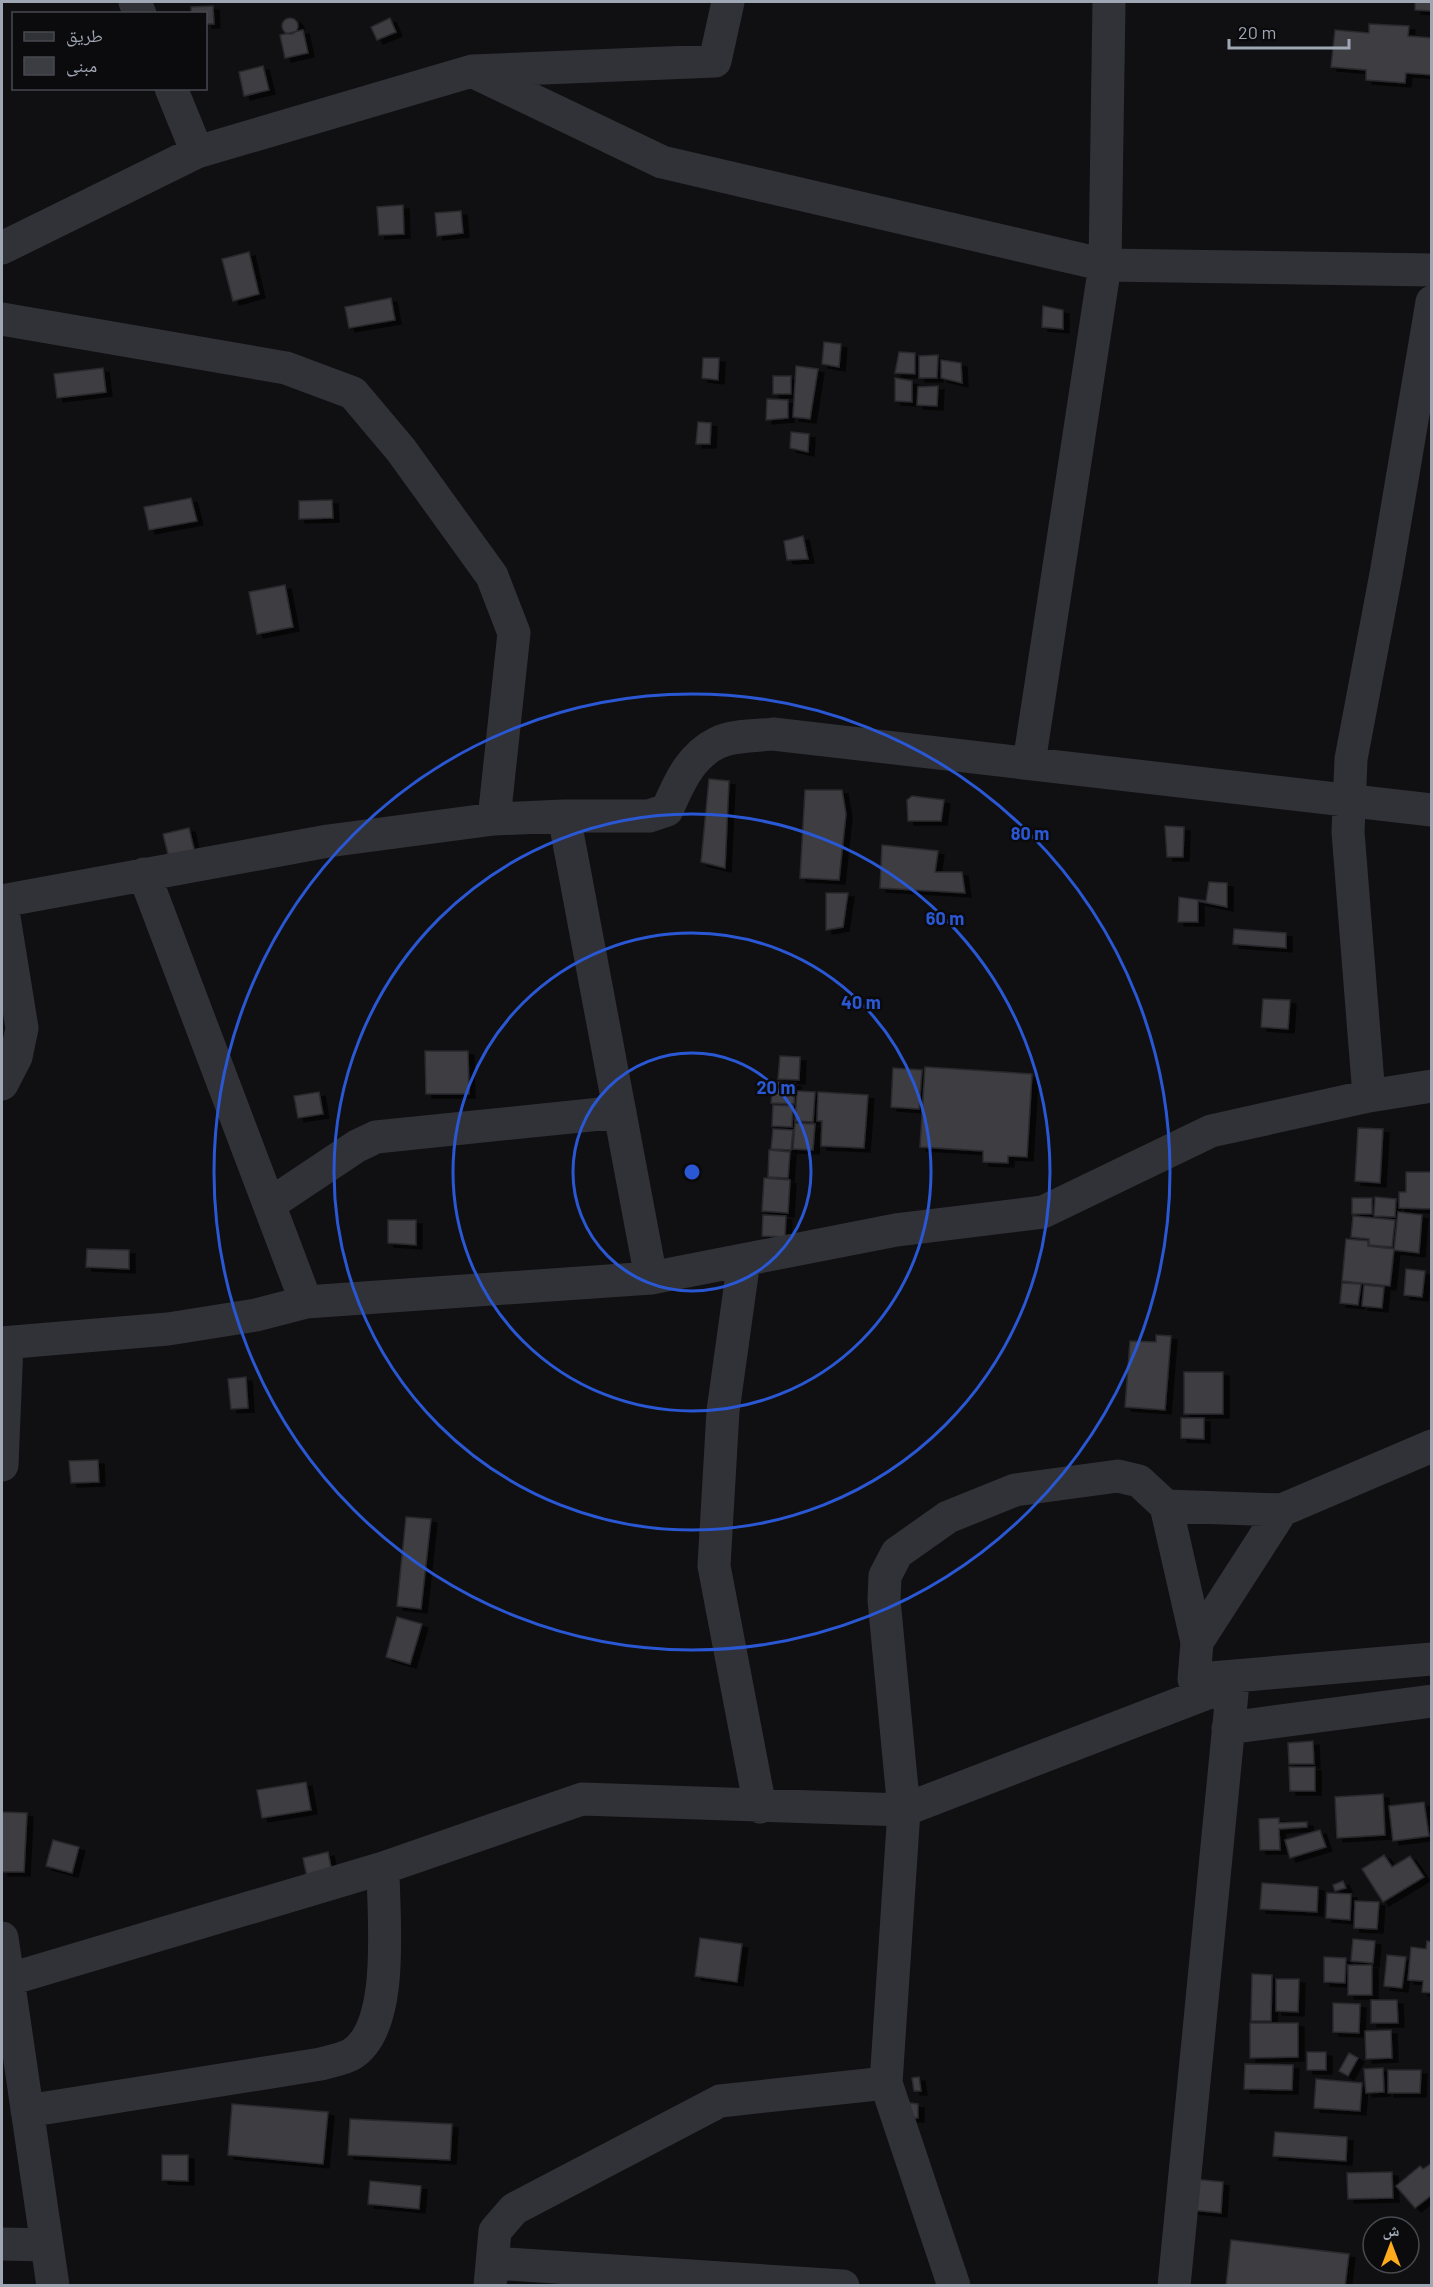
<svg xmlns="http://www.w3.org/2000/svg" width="1433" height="2287" font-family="Barlow,'Noto Naskh Arabic',sans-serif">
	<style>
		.building { fill: #3c3d42; stroke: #2a2a2e; stroke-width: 1.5; filter: url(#shadow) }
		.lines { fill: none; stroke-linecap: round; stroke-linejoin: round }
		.minor { stroke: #313237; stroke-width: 33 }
		.ring { fill: none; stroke: #2a57d4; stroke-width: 3 }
		.centre { fill: #2a57d4; stroke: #0b0b0d; stroke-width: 3 }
		.ring-label { font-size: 18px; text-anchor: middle; font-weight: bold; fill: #2a57d4; stroke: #0b0b0d; stroke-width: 5; stroke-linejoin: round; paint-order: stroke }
	</style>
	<defs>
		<filter id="shadow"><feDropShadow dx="6" dy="4" stdDeviation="0" flood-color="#0009"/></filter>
	</defs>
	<rect width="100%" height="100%" fill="#101012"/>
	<!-- building -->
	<path class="building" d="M1415,2H1432V11L1415,10Z
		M213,6L214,24H206V14H191V7Z
		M390,18L396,32L377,40L371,27Z
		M282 26a8 8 0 1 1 16 0a8 8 0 1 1-16 0Z
		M1369,24L1409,26L1408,36L1432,38V75L1406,73L1405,83L1366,80V70L1331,67L1335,30L1369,33Z
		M303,30L308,53L285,58L280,35Z
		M263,66L269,90L244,96L239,72Z
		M403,205L404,234L379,235L377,207Z
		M461,211L463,233L437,236L435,213Z
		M249,252L259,294L233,301L222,259Z
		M391,298L395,320L349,328L345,307Z
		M1043,306L1063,310V329L1042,327Z
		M824,342L841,344L839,367L822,364Z
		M899,352L915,353V374L895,373Z
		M938,355L937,378H919V356Z
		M703,358H719L718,380L702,378Z
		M941,360L961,363L962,383L941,378Z
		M796,366L818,369L810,419L793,417Z
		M103,368L106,392L57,398L54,374Z
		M773,376H791V394H773Z
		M895,378L912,381V402L895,401Z
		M938,386L937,406L917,405L918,387Z
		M767,399L788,400V418L766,420Z
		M698,422L711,423L710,444H696Z
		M791,432L809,434L808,452L790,448Z
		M191,498L197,521L149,530L144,507Z
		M332,500L333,518L299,519V501Z
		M803,536L808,559L787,560L784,541Z
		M285,585L293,627L257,634L249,592Z
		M709,779L729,781L725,868L701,862Z
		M805,790H842L846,814L839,880L800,878Z
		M912,796L944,800L941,821H908L907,800Z
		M1165,826L1184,827L1183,857H1167Z
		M189,828L195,853L169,858L163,834Z
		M882,845L938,851L935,872H962L965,893L880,888Z
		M1209,882L1227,883V907L1198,901V922H1178L1179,897L1206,901Z
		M826,893H848L843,927L826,930Z
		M1234,929L1286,933V948L1233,944Z
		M1263,999L1290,1000L1288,1029L1261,1027Z
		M425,1051H468L469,1094H426Z
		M780,1056L800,1057L799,1080L778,1079Z
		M925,1067L1032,1074L1027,1157L1008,1156V1163L983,1162V1151L920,1147Z
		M893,1068L922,1070L919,1109L891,1107Z
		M773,1082L795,1083L794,1104L771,1103Z
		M797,1091L815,1092L813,1122L795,1121Z
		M319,1092L323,1114L298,1118L294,1096Z
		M818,1092L868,1095L864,1148L821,1146L822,1121H817Z
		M773,1105L793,1106L792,1127L772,1126Z
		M795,1123L815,1124L813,1150L793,1149Z
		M1358,1128L1383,1129L1380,1183L1355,1181Z
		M773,1129L793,1130L791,1150L771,1149Z
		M769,1150L790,1152L788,1178L768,1177Z
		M1406,1172H1432V1209L1399,1208V1192H1406Z
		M764,1178L790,1180L788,1213L762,1211Z
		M1375,1197L1396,1199L1395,1217L1374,1216Z
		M1352,1198H1372V1214H1352Z
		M1398,1212L1422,1215L1419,1253L1394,1250Z
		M763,1215L786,1216L785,1237L762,1236Z
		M1353,1216L1395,1220L1392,1247L1369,1245V1239L1351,1237Z
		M388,1220H416V1245L388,1243Z
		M1346,1239L1368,1241V1246L1394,1249L1390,1286L1342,1281Z
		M87,1249L129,1250V1269L86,1267Z
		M1406,1269L1425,1271L1422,1297L1404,1295Z
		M1342,1283L1361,1284L1358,1305L1340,1303Z
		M1364,1285L1384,1287L1382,1308L1362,1306Z
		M1156,1335L1171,1336L1165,1410L1125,1407L1130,1341L1156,1342Z
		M1184,1372H1223V1414H1184Z
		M246,1377L248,1408L231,1409L228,1379Z
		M1181,1418H1204V1439L1181,1438Z
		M98,1460L99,1482L71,1483L69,1461Z
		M406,1517L431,1519L421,1609L397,1606Z
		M397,1617L422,1624L410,1664L386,1657Z
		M1313,1741L1314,1764H1289L1288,1743Z
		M1289,1767H1315V1791H1290Z
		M306,1782L311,1810L262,1818L257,1790Z
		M1383,1794L1385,1835L1337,1838L1335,1797Z
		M1424,1802L1429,1836L1393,1841L1389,1806Z
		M2,1812L27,1813L24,1872H2Z
		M1279,1818V1823L1307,1822V1827L1279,1829L1280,1850H1260L1259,1819Z
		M1320,1830L1326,1847L1290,1858L1285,1840Z
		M53,1840L79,1847L72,1873L46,1866Z
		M328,1852L333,1877L308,1882L303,1858Z
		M1384,1855L1392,1867L1410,1856L1424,1877L1383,1902L1362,1869Z
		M1343,1881L1346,1888L1335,1891L1333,1885Z
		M1262,1883L1318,1887L1317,1912L1260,1909Z
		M1327,1893L1351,1894L1350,1920L1326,1918Z
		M1355,1901L1379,1902L1377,1929L1354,1928Z
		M700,1938L742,1944L737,1982L695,1976Z
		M1353,1939L1375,1941L1373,1963L1351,1961Z
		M1427,1941L1432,1942V1993L1422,1992L1423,1981L1408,1980L1411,1947L1426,1949Z
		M1387,1955L1406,1957L1402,1988L1384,1986Z
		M1324,1957L1346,1958L1345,1983L1324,1982Z
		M1348,1965H1372V1995H1348Z
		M1252,1974L1272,1975L1271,2021H1251Z
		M1276,1979H1299L1298,2012L1276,2011Z
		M1371,2000H1397L1398,2023H1371Z
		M1333,2003L1360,2004L1359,2033L1333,2032Z
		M1250,2023H1298V2057L1250,2058Z
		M1391,2030L1392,2058L1366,2059L1365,2031Z
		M1307,2052H1326V2070H1307Z
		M1349,2053L1358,2058L1348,2076L1339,2071Z
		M1245,2064L1293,2065L1292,2090L1244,2089Z
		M1383,2068L1384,2092L1366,2093L1364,2069Z
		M1388,2070H1421L1420,2093H1388Z
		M919,2077L921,2091H914L912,2078Z
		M1316,2079L1362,2083L1360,2111L1314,2108Z
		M910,2103L918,2104V2118H910Z
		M232,2104L328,2112L323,2164L228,2155Z
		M350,2119L452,2124L450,2160L348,2155Z
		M1275,2132L1347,2137L1346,2161L1273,2156Z
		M162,2155H188V2181L162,2180Z
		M1432,2163V2195L1415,2208L1396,2186L1420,2166L1423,2169Z
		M1392,2172L1393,2198L1348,2199L1347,2173Z
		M1193,2179L1223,2182L1221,2213L1191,2210Z
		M370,2181L421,2186L419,2209L368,2204Z
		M1231,2240L1349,2254L1345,2286H1226Z"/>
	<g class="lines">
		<!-- minor -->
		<path class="minor" d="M135,2L140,14
			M472,71L662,162L1105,265L1432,270
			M171,88L197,152
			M2,248L197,152L472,71L715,61L728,2
			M2,319L286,368L353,393L401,450L492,576L514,633L494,819
			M1029,763L1105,265L1109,2
			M564,816L651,1278
			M144,874L306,1302
			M2,901L328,841L494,819L564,816H649L667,810C679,783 690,756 717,743C732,735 757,736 773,734L1432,810
			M2,905L22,1028L16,1057L2,1084
			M1369,1096L1348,832L1351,759L1386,574L1432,302
			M270,1204L357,1146L376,1137L620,1112
			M744,1260L723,1411L714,1566L760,1807
			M2,1343L168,1329L256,1315L306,1302L651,1278L896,1230L1043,1212L1211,1131L1369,1096L1432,1086
			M2,1465L7,1343
			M1166,1506L1197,1642L1194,1679L1233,1683L1174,2286
			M1197,1642L1282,1510
			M1211,1678L1432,1659
			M1228,1728L1432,1701
			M2,1938L53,2286
			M7,1980L383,1868L582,1799L904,1810L1233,1683
			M27,2111L321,2064C330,2061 344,2059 352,2054C396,2026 383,1915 383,1868
			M2,2244L47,2245
			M493,2263L843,2286
			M490,2286L495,2231L514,2209L720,2101L886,2083
			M954,2286L886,2083L904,1810L884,1600L885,1576L897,1553L948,1517L1015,1490L1118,1476L1139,1481L1166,1506L1282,1510L1432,1446"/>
	</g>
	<!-- distance rings -->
	<g class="ring">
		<circle cx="692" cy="1172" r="119"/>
		<circle cx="692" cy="1172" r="239"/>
		<circle cx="692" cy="1172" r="358"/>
		<circle cx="692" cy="1172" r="478"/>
	</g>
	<circle cx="692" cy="1172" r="9" class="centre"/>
	<g class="ring-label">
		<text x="1030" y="840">80 m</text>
		<text x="945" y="925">60 m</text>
		<text x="861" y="1009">40 m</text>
		<text x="776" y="1094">20 m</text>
	</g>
	<!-- border -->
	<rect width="1433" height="2287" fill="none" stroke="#a0a7b4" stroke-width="6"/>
	<!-- legend -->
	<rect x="12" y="12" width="195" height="78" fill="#0b0b0d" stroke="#474950" stroke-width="1.5"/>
	<rect x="24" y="32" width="30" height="9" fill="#313237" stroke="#474950" stroke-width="1.5"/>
	<text x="66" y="42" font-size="18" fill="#a0a7b4">طريق</text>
	<rect x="24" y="57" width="30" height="18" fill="#3c3d42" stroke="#474950" stroke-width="1.5"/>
	<text x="66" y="72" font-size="18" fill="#a0a7b4">مبنى</text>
	<!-- north arrow -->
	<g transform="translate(1391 2245)"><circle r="28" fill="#0b0b0d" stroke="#474950" stroke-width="1.5"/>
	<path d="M0-4.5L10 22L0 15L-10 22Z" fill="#ffab1b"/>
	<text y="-9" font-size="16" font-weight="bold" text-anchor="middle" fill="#a0a7b4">ش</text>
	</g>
	<!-- scale -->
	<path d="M1229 39v9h120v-9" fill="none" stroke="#a0a7b4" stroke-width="3"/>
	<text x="1238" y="39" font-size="18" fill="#a0a7b4" stroke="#0b0b0d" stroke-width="4.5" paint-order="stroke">20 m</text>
</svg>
